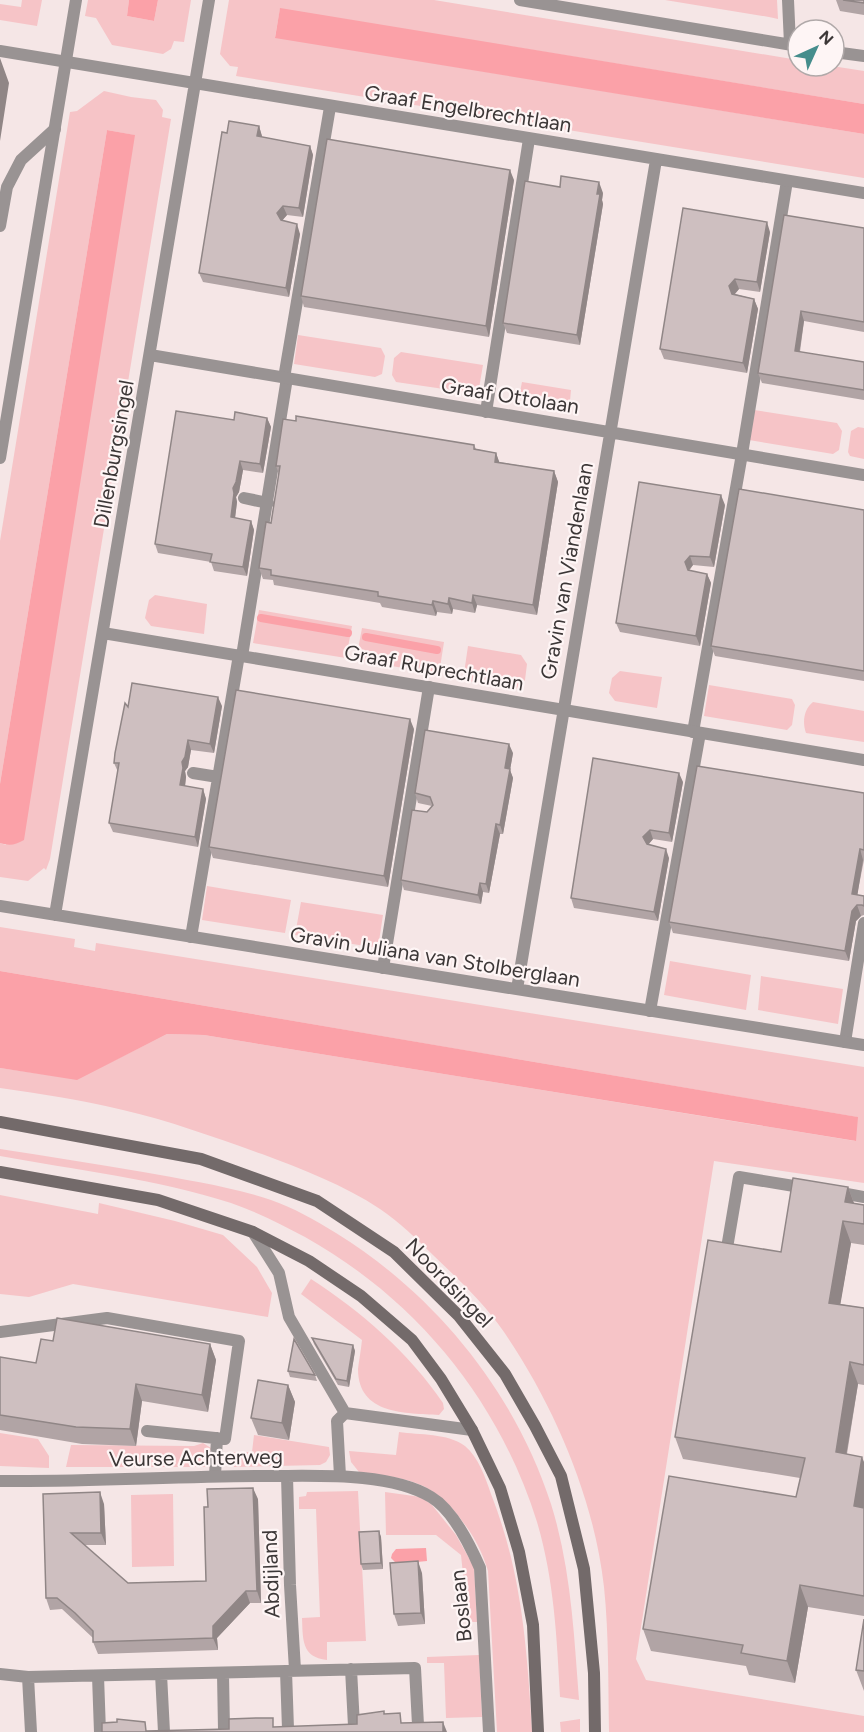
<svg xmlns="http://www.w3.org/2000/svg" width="864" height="1732" font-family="Figtree,sans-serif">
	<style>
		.green { fill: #f6c4c7 }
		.water { fill: #fba1a8 }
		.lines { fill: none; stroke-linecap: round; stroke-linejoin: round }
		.stream { stroke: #fba1a8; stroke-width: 8 }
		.service { stroke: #999393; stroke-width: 12 }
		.minor { stroke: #999393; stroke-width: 12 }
		.tertiary { stroke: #999393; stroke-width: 12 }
		.secondary { stroke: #736a6a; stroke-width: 12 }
		.wall { fill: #b1a4a5 }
		.shaded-wall { fill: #908686 }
		.building { fill: #cebfc0; stroke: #908686; stroke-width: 1.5 }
		.labels { text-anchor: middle; stroke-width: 4.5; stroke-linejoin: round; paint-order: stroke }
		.street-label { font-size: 21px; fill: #3c3737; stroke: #fef5f5 }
	</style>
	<rect width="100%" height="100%" fill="#f5e6e6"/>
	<!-- green -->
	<path class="green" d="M22,0H42L37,26L0,20V4L21,7Z
		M88,0H129L127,16L154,21L158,0H191L184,42L174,41L171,49L163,54L112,45L96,18L85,16Z
		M229,0H434L798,60V66H832L864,71V104L280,9L275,37L864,134V178L236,76L238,67L230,66L220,54Z
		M665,0H777L778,19L769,17Z
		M104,91L131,97L156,100L163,110L162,117L171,119L50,859L46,870L44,868L28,881L0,877V843L6,845L134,135L107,130L0,784V541L70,112L77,111Z
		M298,335L381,348L385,356L382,374L375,377L294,364Z
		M401,352L483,365L478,394L396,382L392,375L394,358Z
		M522,382L571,390L570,401L520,392Z
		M754,410L837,423L842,431L839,450L833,454L749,440Z
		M858,427L864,428V459L850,456L848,452L851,431Z
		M155,595L207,604L204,634L151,626L145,618L149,600Z
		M259,610L352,626L346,658L253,643Z
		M362,628L444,642L439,674L356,660Z
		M468,646L521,655L527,664L525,680L516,689L463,680Z
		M620,671L662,677L657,708L615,701L609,693L612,678Z
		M709,685L792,699L795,705L792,725L787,730L704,716Z
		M813,702L864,711V742L806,733C802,722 804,709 813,702Z
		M207,886L291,900L285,933L202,920Z
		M301,902L383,915L378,948L295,935Z
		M0,927L75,939L74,947L95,951L96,943L864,1067V1183L714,1161L636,1659L646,1680L864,1716V1732H609C608,1684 609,1635 604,1587C594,1498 554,1405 504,1332C484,1303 458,1279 433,1255C416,1238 399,1222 380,1209C344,1185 302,1169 262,1154C216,1138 171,1121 123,1110C83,1100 41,1094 0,1088V1068L77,1079L167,1034L204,1035L855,1141L857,1117L0,971Z
		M670,961L751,975L746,1010L664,995Z
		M761,976L843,989L838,1024L758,1010Z
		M0,1149C48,1156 95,1164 143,1172C186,1180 229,1186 271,1200C294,1208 315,1220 336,1233C435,1294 515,1392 551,1504C571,1568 574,1634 579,1700L560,1697C557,1638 554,1579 537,1522C499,1400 416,1299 305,1237C281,1224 257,1212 231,1203C157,1179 76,1170 0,1156Z
		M0,1195L98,1214L99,1203L175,1221L223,1235L257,1267L272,1293L268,1317L73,1284L29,1297L0,1294Z
		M311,1279C362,1312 409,1353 443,1403L444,1409L439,1415C406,1413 358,1415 358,1369C359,1360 361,1350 362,1340L301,1294Z
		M399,1432C419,1435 448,1433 465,1446C479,1458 485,1477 491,1494C522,1573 527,1648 532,1732H497L488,1571C483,1554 476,1540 466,1526C435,1481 411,1479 359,1472L351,1462L349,1451L396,1455Z
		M0,1433L38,1439L49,1456V1468L0,1466Z
		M254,1435L329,1447L330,1455L326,1462L320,1465L234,1467L231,1452H252Z
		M203,1443L211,1448L209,1467H66L71,1445L194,1446Z
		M358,1491L366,1641L327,1642V1660C301,1657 303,1639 302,1618L320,1617L316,1509H299V1497L306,1496L307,1492Z
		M385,1492L421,1497L432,1505L456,1535L474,1567L477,1622H468L461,1555L436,1535H386Z
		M173,1494L174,1566L132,1567L131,1495Z
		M479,1655L482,1717L446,1718L444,1663H427V1657Z
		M580,1719V1732H561L560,1722Z"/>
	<!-- water -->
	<path class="water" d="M129,0H158L154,21L127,16Z
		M280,8L864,104V134L275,38Z
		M107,130L135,135L24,840C15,845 10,846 0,843V784Z
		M0,971L858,1117L856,1141L204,1035L167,1034L77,1080L0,1068Z
		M426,1548L427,1561L397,1564L391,1558L392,1554L396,1549Z"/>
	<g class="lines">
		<!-- stream -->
		<path class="stream" d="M261,618L348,633
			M366,637L437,650"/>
		<!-- service -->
		<path class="service" d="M0,226L7,187L21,160L55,129
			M284,378L330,107
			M486,412L529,139
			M244,498L268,503
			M242,656L287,378
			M693,732L742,454L787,181
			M193,773L218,777
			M191,937L239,655
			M383,968L429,687
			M650,1011L700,733
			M845,1042L864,923
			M836,1192L864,1197
			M253,1232L279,1273L289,1317L345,1413L472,1430
			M728,1242L739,1177L806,1188
			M0,1332L107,1318L239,1341L225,1439L147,1431
			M215,1476L217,1438
			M340,1476L337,1421L345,1413"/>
		<!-- minor -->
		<path class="minor" d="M520,0L798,46
			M788,0L790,44
			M0,51L864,193
			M834,52L864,56
			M150,355L864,475
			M103,633L864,760
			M0,906L864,1045
			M55,915L209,0
			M517,989L656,160
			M287,1476L290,1585L295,1670
			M0,1481C90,1482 180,1476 270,1476C317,1476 390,1472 431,1497C453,1510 470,1545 480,1568L489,1732
			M351,1669L354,1726
			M286,1671L288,1729
			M0,1674L28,1677L415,1668L418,1725
			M161,1674L164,1732
			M223,1674L224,1730
			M98,1676L100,1732
			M28,1677L31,1732"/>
		<!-- tertiary -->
		<path class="tertiary" d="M0,458L76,0"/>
		<!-- secondary -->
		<path class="secondary" d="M0,1122L201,1159L317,1201L394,1252L459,1316L505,1374L535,1426L561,1476L584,1569L594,1673L595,1732
			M0,1172L158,1200L253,1232L309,1261L361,1296L412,1340L441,1379L472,1430L500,1488L519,1552L533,1625L538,1732"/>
	</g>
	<!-- wall -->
	<path class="wall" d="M836,0H864V15L840,11Z
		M259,126L262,137L310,146L313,155L303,217L287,215L282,220L300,234L289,297L203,282L199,273L227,133Z
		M514,180L489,337L304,307L301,296Z
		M603,193L602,200L603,204L580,345L507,333L503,323Z
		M784,215L864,228V332L804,321L800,352L864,362V400L762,383L758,373Z
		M770,232L760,292L739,289L735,294L754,299L758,309L747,373L664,359L660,349Z
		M267,418L271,427L263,473L243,470L239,492L236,497L237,502L235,518L251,521L254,530L247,576L214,571L211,562L158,553L155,544Z
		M474,445L476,449L496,453L499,462L554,471L558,482L537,615L477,605L475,613L453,609L452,614L437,612L436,616L382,607L380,603L274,585L273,580L263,579L259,568L271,523L279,474L276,466Z
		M725,505L714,567L693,565L689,571L707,574L711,583L700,646L620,632L616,623Z
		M864,510V681L715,656L711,646Z
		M222,706L214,753L191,750L188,767L185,771L186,777L185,786L203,789L206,799L198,847L113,832L109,823L118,772L114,763L128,707Z
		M414,729L388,887L213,858L209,847Z
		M513,753L510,770L513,778L503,834H500L489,893L483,892L481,904L404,890L401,880L427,812L432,806L418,803L415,793Z
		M683,782L672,842L653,839L648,845L669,858L658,921L574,908L571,898Z
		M864,793V860L857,895L864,896V915L861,916L856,921L849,961L673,933L669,922Z
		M848,1187L854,1203L864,1205V1245L851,1243L840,1304L864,1308V1385L858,1384L847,1454L864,1462V1616L808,1607L795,1683L749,1675L746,1666L651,1651L643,1629L796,1497L800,1478L683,1459L675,1437L781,1252Z
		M312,1338L353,1345L355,1351L349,1387L338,1385L314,1344Z
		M53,1341L210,1344L216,1360L208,1412L142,1401L136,1446L82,1444L0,1430V1357L36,1363Z
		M288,1371L315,1375L317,1381L290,1377Z
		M288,1385L295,1402L289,1440L258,1435L251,1418Z
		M43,1494L104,1504L106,1545H84L128,1583L206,1581L208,1507L258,1499L261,1603H250L217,1638L218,1650L98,1654L93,1642V1638L62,1609L50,1610L46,1598Z
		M379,1531L381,1537L383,1569L363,1570L361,1564Z
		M422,1573L425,1624L398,1626L394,1614Z
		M864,1619V1691L856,1670Z"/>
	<!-- shaded-wall -->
	<path class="shaded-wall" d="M0,58L9,83L0,141Z
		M259,126L262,136L261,146L257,136Z
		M310,146L313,155L303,217L299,208Z
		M510,170L514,180L489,337L486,326Z
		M599,182L603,193L602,200L603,204L580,345L577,335Z
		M283,206L287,215L281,222L277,213Z
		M767,222L770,232L760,292L757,282Z
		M297,224L300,234L289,297L286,288Z
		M735,279L739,289L733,296L729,286Z
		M754,299L758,309L747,373L743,363Z
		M801,311L804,321L798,361L795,351Z
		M267,418L271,427L263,473L260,464Z
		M496,453L500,464L495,462Z
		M240,461L243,470L239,492L236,497L237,502L234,526L231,517L233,488Z
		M554,471L558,482L537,615L533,605Z
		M721,495L725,505L714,567L710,557Z
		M251,521L254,530L247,576L243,567Z
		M690,556L693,565L688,571L685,562Z
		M707,574L711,583L700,646L696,636Z
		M473,595L477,605L475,613L472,603Z
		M449,598L453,609L452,614L448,604Z
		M433,601L437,612L436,616L432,605Z
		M218,697L222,706L214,753L210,744Z
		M410,719L414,729L388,887L384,876Z
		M188,740L191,750L188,767L185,771L186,777L184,795L180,785L182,762Z
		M509,744L513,753L510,770L513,778L503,834L500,825L505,768Z
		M679,773L683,782L672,842L669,833Z
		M203,789L206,799L198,847L195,837Z
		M496,824L500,834L489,893L486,884Z
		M650,830L653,839L647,846L643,837Z
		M666,849L669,858L658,921L654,912Z
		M860,849L863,860L856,904L852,894Z
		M480,883L483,892L481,904L478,895Z
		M857,905L861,916L856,921L849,961L845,951L852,911Z
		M848,1187L856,1209L853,1223L845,1202Z
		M843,1221L851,1243L837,1324L829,1303Z
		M210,1344L216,1360L208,1412L202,1395Z
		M353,1345L355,1351L349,1387L347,1381Z
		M850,1362L858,1384L843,1474L836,1452Z
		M136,1384L142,1401L136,1446L130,1429Z
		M288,1385L295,1402L289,1440L282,1423Z
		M862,1457L864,1462V1516L854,1506Z
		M253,1488L258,1499L261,1603L257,1591Z
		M100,1492L104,1504L106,1545L101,1533Z
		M379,1531L381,1537L383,1569L381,1563Z
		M418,1561L422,1573L425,1624L421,1613Z
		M800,1585L808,1607L795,1683L787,1661Z
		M246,1591L250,1603L217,1638L218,1650L213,1638V1626Z
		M443,1722L447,1732H443Z"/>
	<!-- building -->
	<path class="building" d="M843,0H864V3Z
		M229,121L259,126L257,136L310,146L299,208L283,206L277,213L281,220L297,224L286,288L199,273L222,132L227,133Z
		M327,139L510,170L486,326L301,296Z
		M561,176L599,182L597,194H600L577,335L503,323L525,181L560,187Z
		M683,208L767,222L757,282L735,279L729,286L732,294L754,299L743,363L660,349Z
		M784,215L864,228V322L801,311L795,351L864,362V390L758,373Z
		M176,411L234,420L235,412L267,418L260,464L240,461L236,482L233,488L234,493L231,517L251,521L243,567L210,562L212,554L155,544Z
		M296,416L474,445V449L496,453L495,462L554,471L533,605L473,595L472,603L449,598L448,604L433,601L432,605L378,596V592L271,575V570L259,568L266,522L271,523L280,466H276L283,419L296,421Z
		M639,482L721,495L710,557L690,556L685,562L688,570L707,574L696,636L616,623Z
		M739,489L864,510V671L711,646Z
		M132,683L218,697L210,744L188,740L185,757L182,762L183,768L180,785L203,789L195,837L109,823L119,763H114L115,753L125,703L128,707Z
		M236,690L410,719L384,876L209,847Z
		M425,730L509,744L505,768L510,769L500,825L496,824L486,884L480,883L478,895L401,880L412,810L427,812L433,805L430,797L415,793Z
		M593,758L679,773L669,833L650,830L643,837L647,844L666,849L654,912L571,898Z
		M697,766L864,793V850L860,849L852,894L864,896V906L862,905H857L852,911L845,951L669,922Z
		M793,1178L848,1187L845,1202L864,1205V1224L843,1221L829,1303L864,1308V1365L850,1362L836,1452L862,1457L854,1506L864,1508V1596L800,1585L787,1661L741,1653L743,1645L643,1629L669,1476L796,1497L805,1458L675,1437L708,1240L781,1252Z
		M57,1318L210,1344L202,1395L136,1384L130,1429L76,1427L0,1415V1357L36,1363L41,1339L53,1341Z
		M312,1338L353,1345L347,1381L336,1379Z
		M294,1339L315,1375L288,1371Z
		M258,1380L288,1385L282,1423L251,1418Z
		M253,1488L257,1591H246L213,1626V1638L93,1642V1631L75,1613L57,1598H46L43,1494L100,1492L101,1533H71L128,1583L206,1581L204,1507H208L207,1489Z
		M379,1531L381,1563L361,1564L359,1532Z
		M418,1561L421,1613L394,1614L390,1563Z
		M864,1619V1671L856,1670Z
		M384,1711V1714L400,1713L401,1723L443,1722V1732H102V1723L117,1722V1719L145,1722L146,1731L229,1729V1719L257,1718H273V1727L357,1724V1715Z"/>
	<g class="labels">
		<!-- street labels -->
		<g class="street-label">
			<text transform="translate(468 109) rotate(9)" y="7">Graaf Engelbrechtlaan</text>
			<text transform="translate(510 396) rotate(9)" y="7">Graaf Ottolaan</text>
			<text transform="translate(114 454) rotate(-80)" y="7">Dillenburgsingel</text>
			<text transform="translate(567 571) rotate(-80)" y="7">Gravin van Viandenlaan</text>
			<text transform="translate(434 668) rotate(10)" y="7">Graaf Ruprechtlaan</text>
			<text transform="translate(435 957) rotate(9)" y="7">Gravin Juliana van Stolberglaan</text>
			<text transform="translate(449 1283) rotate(46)" y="7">Noordsingel</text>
			<text transform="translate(196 1458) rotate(-1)" y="7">Veurse Achterweg</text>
			<text transform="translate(271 1574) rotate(-92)" y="7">Abdijland</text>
			<text transform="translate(461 1606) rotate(-96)" y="7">Boslaan</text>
		</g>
	</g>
	<!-- north arrow -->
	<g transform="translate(816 48) rotate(45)"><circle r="28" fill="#fef5f5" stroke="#b0a9a9" stroke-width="1.5"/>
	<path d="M0-4.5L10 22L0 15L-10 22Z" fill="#458d8c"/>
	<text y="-9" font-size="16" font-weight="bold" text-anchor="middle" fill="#3c3737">N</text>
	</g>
</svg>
